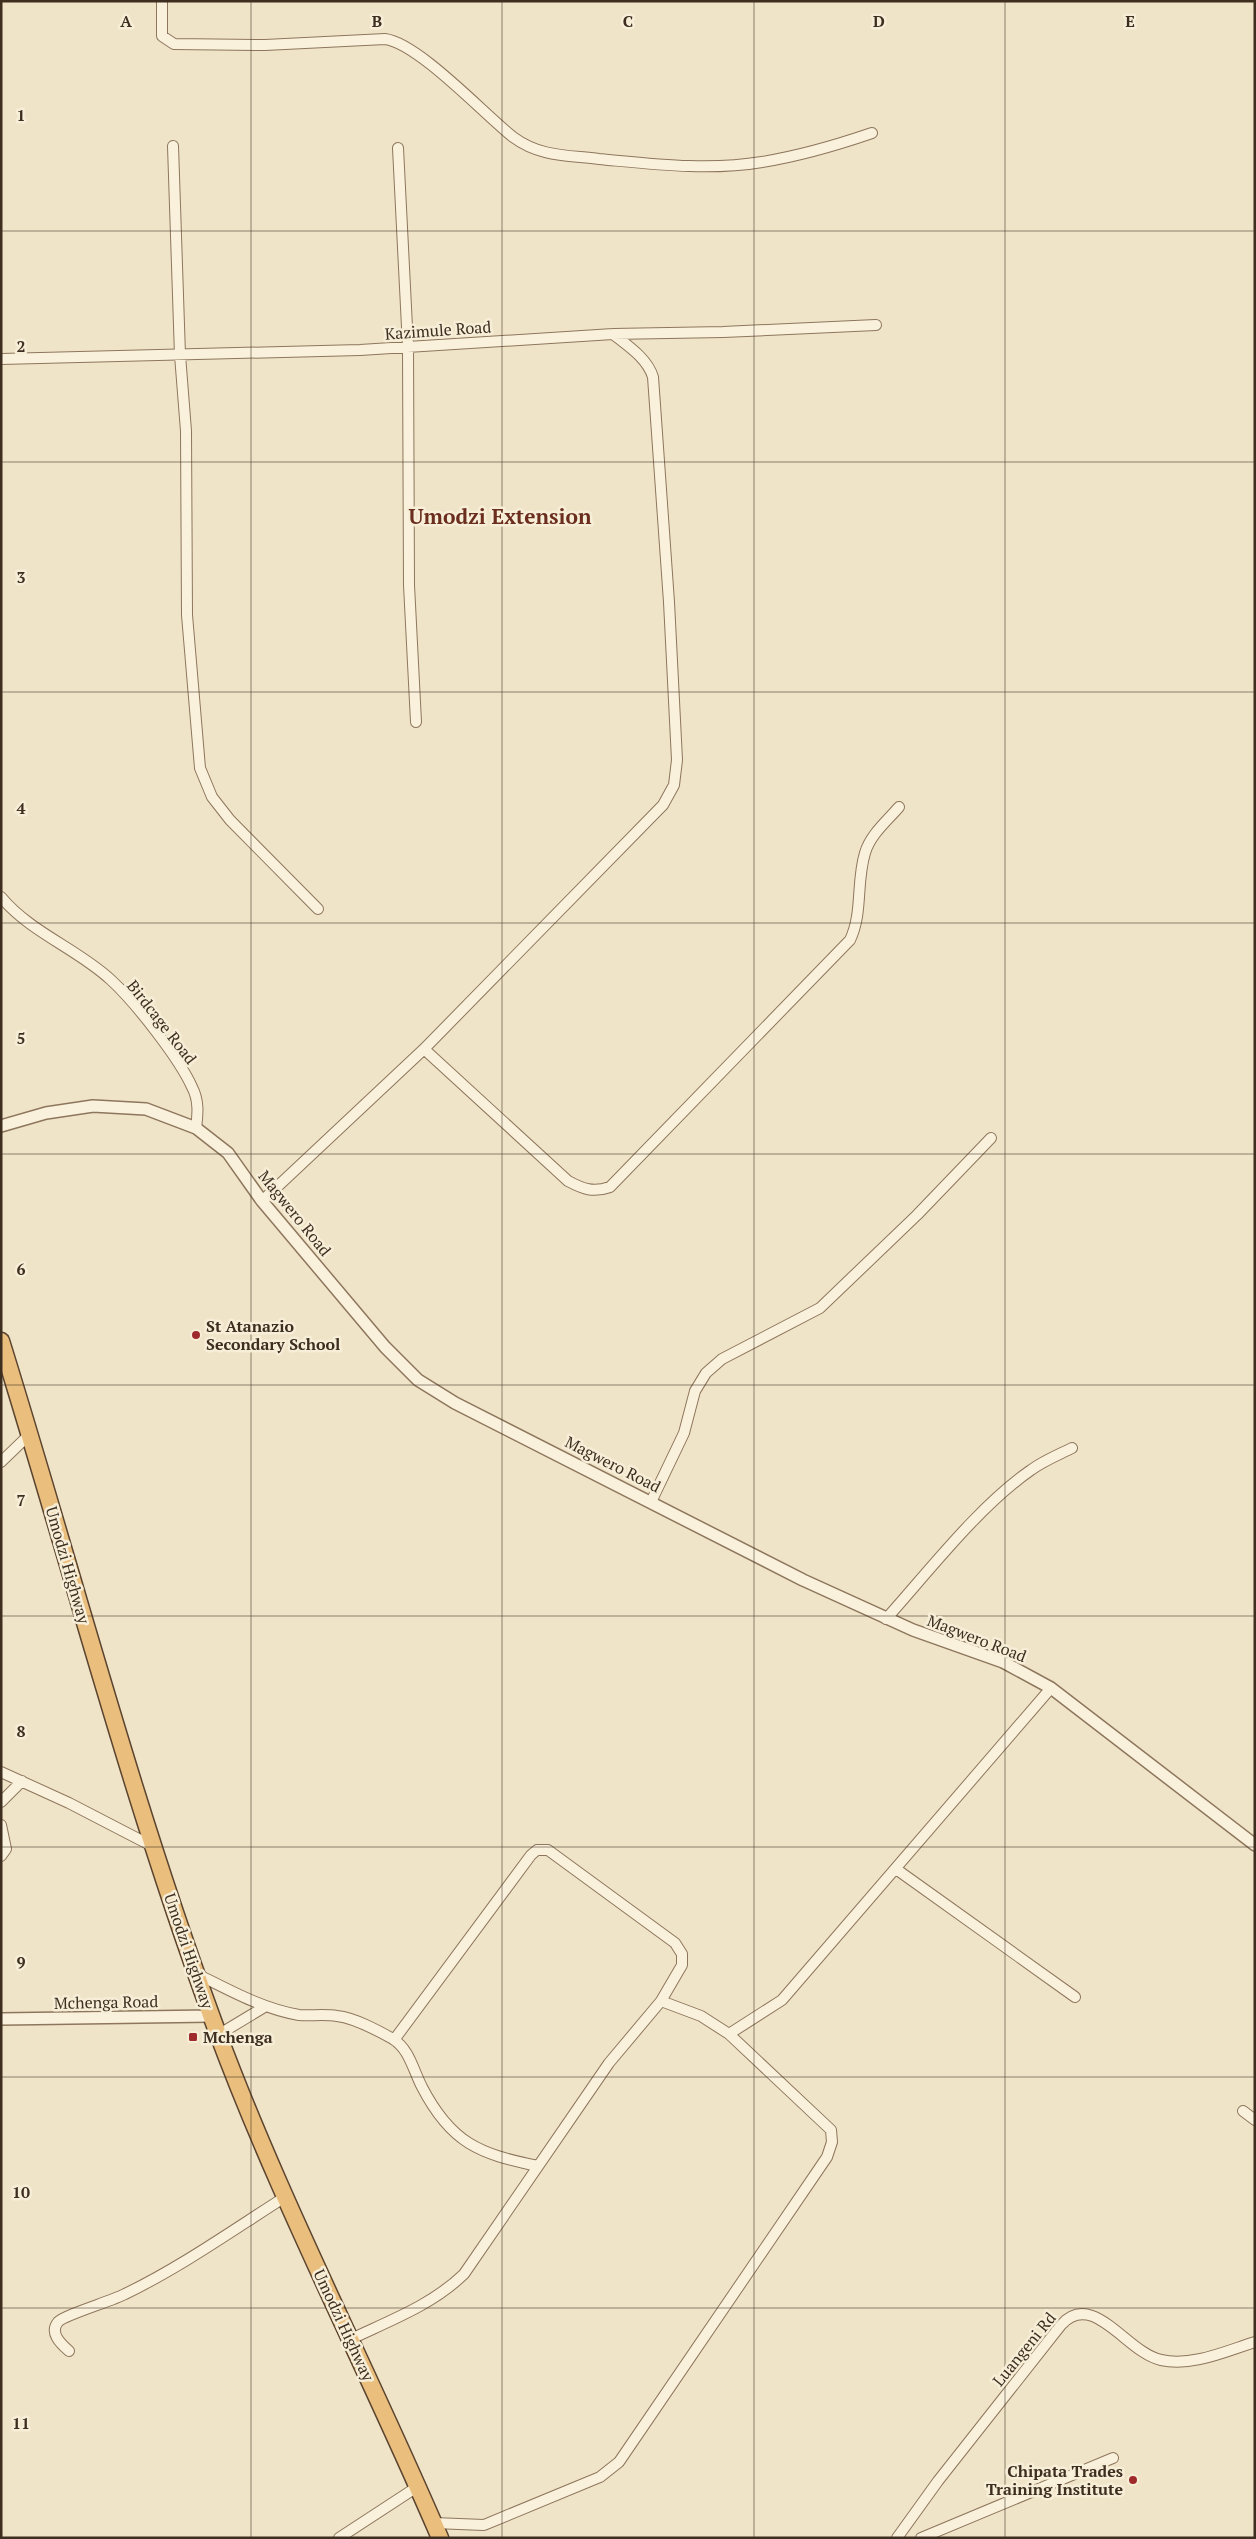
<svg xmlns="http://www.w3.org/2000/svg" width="1256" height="2539" font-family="'PT Serif',serif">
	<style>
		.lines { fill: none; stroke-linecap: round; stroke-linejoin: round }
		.minor-casing { stroke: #8d765c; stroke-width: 12 }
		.tertiary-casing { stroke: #8d765c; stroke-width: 14 }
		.trunk-casing { stroke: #5b4430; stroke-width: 19 }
		.minor { stroke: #faf1dc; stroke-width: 10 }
		.tertiary { stroke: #faf1dc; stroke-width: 11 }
		.trunk { stroke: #eabe7c; stroke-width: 16 }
		.grid { fill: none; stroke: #3d2e20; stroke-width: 1; stroke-opacity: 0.55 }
		.poi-dot { fill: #9e2a2b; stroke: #f7eed8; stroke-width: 2 }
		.labels { text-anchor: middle; stroke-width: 5; stroke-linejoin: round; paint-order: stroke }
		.street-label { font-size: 16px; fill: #3d2e20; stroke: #f7eed8 }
		.poi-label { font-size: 16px; font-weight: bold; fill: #3d2e20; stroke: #f7eed8; text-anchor: start }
		.district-label { font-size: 21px; font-weight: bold; fill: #6b2e1e; stroke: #f7eed8 }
		.grid-label { font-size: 16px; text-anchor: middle; font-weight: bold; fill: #3d2e20; stroke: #f7eed8; stroke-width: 5; stroke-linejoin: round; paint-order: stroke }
	</style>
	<rect width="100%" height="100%" fill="#f0e4c8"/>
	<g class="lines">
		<!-- minor casing -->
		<g class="minor-casing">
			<path id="minor" d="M162,1V36L174,44L265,45L385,39C418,43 484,114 513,137C540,157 567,155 599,159C653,164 708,171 762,162C799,156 837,145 872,133
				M173,146L180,355L186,431L187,615L200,768L212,797L230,820L318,909
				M398,148L408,347L409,585L416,722
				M1,359L360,350L613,334L723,332L876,325
				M1,897C31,933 78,949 111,980C135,1002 179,1058 192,1087C199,1100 198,1114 196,1128
				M424,1049L568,1181C583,1189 593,1193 610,1187L850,940C863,913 856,882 865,853C870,835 887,821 899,807
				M262,1201L424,1049L663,805L674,785L677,760L669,602L653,377C647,358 628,346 613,334
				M1,1462L30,1434
				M651,1502L684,1433L695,1391L706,1373L722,1359L820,1308L917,1215L991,1138
				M886,1619C929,1571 979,1506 1031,1470C1043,1461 1058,1455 1072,1448
				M1,1772L69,1803L154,1847
				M1,1802L22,1781
				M1,1825L6,1849L1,1856
				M896,1869L1075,1997
				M197,1974C229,1990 263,2009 299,2015C311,2016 324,2014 337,2016C355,2018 377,2030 393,2039C410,2050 413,2070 422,2087C451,2143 479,2154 538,2166
				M218,2035L266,2006
				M394,2040L531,1855L537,1850H548L675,1943L682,1954V1965L661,2001
				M1243,2111L1255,2120
				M351,2339C391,2320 432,2305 464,2274L609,2063L661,2001L701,2016L729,2034L782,2000L1051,1688
				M69,2351C61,2344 49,2333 58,2322C64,2315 112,2301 125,2294C181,2267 233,2230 285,2197
				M434,2523L484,2525L600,2477L619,2462L827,2157L832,2142L831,2130L729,2034
				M339,2538L417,2487
				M897,2538L938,2481L1061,2325C1093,2289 1127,2353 1161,2360C1192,2367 1226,2351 1255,2342
				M921,2538L1113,2458"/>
		</g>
		<!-- tertiary casing -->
		<g class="tertiary-casing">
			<path id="tertiary" d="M1,1126L46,1113L93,1106L146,1109L196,1128L228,1153L262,1201L385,1347L418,1380L455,1403L803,1580L913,1630L1003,1662L1051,1688L1255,1845
				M1,2019L211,2016"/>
		</g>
		<!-- trunk casing -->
		<g class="trunk-casing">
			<path id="trunk" d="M1,1341C71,1566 130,1794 211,2015C276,2194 365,2363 440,2538"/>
		</g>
		<!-- minor -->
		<use href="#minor" class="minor"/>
		<!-- tertiary -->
		<use href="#tertiary" class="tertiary"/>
		<!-- trunk -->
		<use href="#trunk" class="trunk"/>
	</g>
	<!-- grid -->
	<path class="grid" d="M251,1V2538M502,1V2538M754,1V2538M1005,1V2538M1,231H1255M1,462H1255M1,692H1255M1,923H1255M1,1154H1255M1,1385H1255M1,1616H1255M1,1847H1255M1,2077H1255M1,2308H1255"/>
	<!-- markers -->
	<g class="poi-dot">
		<circle cx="196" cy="1335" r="5"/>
		<rect x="188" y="2032" width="10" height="10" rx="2.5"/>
		<circle cx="1133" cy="2480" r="5"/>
	</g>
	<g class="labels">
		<!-- street labels -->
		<g class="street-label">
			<text transform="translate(438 330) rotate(-4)" y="6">Kazimule Road</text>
			<text transform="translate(162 1022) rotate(52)" y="6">Birdcage Road</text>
			<text transform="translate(295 1213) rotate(51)" y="6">Magwero Road</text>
			<text transform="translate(613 1464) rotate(27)" y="6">Magwero Road</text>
			<text transform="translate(68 1565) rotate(74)" y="6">Umodzi Highway</text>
			<text transform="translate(977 1638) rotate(21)" y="6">Magwero Road</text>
			<text transform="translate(189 1951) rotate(71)" y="6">Umodzi Highway</text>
			<text transform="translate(106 2002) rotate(-1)" y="6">Mchenga Road</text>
			<text transform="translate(344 2325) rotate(65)" y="6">Umodzi Highway</text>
			<text transform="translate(1024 2349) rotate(-51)" y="6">Luangeni Rd</text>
		</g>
		<!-- poi labels -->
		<g class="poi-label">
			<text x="206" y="1332">St Atanazio<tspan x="206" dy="18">Secondary School</tspan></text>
			<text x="203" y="2043">Mchenga</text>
			<text x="1123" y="2477" text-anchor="end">Chipata Trades<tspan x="1123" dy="18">Training Institute</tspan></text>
		</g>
		<!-- district labels -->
		<g class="district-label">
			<text x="500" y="524">Umodzi Extension</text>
		</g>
	</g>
	<g class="grid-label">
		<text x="126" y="27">A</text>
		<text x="377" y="27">B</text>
		<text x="628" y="27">C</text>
		<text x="879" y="27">D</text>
		<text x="1130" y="27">E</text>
		<text x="21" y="121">1</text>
		<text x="21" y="352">2</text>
		<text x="21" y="583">3</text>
		<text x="21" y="814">4</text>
		<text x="21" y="1044">5</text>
		<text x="21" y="1275">6</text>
		<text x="21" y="1506">7</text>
		<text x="21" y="1737">8</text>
		<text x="21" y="1968">9</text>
		<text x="21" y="2198">10</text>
		<text x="21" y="2429">11</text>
	</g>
	<!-- border -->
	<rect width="1256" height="2539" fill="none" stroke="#3d2e20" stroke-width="5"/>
</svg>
